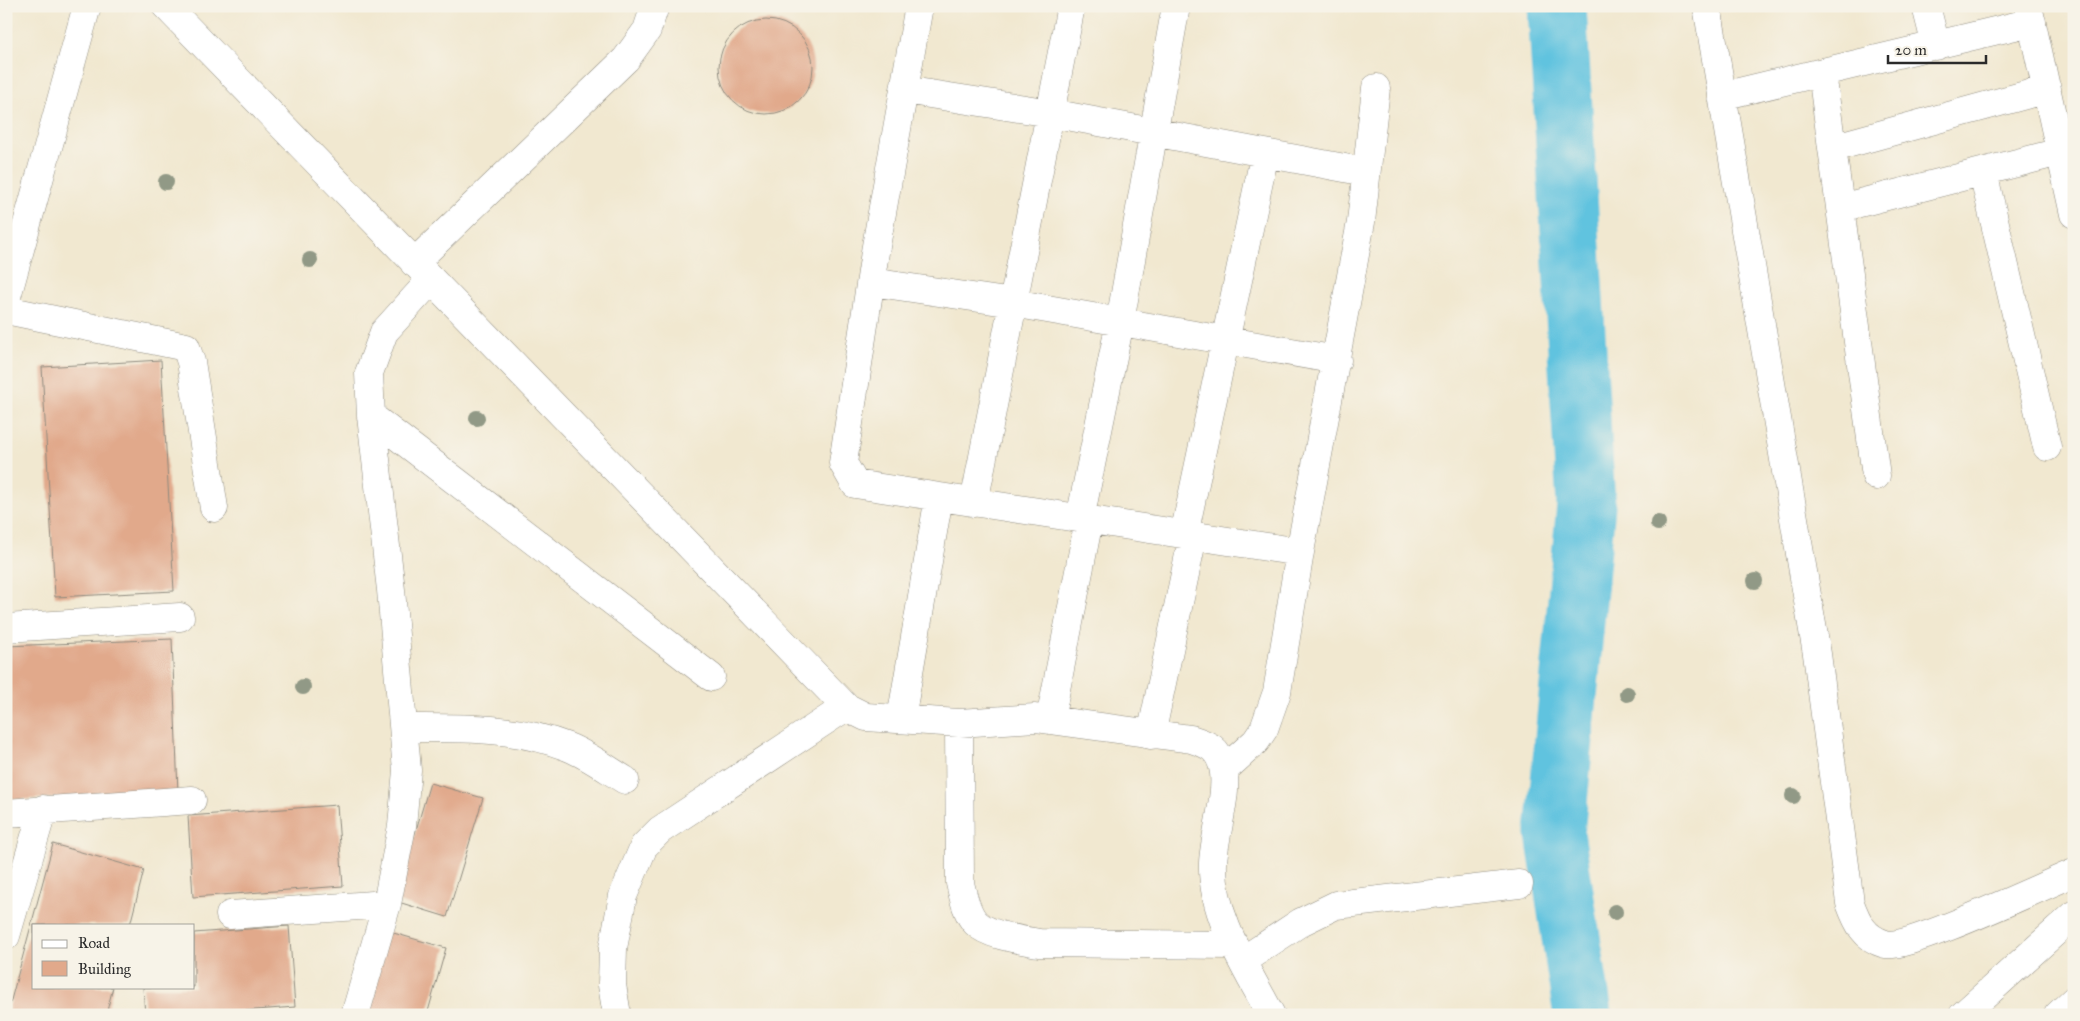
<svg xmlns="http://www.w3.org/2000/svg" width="2080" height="1021" font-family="'IM FELL Great Primer',serif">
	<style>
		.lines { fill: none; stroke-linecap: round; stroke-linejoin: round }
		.river { stroke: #61c3df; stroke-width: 59 }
		.building { fill: #e1a98b }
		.minor-casing { stroke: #8e8a7e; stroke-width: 29 }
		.minor { stroke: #fff; stroke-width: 28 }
		.tree { fill: #919986 }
	</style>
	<rect width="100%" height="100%" fill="#f7f3e8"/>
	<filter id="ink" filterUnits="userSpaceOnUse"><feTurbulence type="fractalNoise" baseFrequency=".02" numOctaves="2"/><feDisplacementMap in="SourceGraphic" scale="10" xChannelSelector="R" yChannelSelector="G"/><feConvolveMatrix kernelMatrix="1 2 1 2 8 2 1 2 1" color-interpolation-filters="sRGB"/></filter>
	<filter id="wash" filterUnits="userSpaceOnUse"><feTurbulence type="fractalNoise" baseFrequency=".0096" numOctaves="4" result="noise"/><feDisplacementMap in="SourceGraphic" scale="20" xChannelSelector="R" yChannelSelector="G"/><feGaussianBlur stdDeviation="1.12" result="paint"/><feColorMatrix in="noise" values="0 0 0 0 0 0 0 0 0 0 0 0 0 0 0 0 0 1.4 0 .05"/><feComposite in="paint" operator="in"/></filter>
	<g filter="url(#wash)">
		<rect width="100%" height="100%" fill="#f1e8d0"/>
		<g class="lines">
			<!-- river -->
			<path class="river" d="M1557,6L1586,505L1555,834L1583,1015"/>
		</g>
		<g id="blocks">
			<!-- building -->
			<path class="building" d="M719 67a47 47 0 1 1 94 0a47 47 0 1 1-94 0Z
				M161,360L174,591L55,597L42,367Z
				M172,639L178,793L6,800V646Z
				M430,783L483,798L447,917L395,901Z
				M337,805L343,886L193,897L188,816Z
				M53,844L144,870L130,925H34V987H113L106,1015H7Z
				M289,926L295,1007L189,1015H145L143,987H194V933Z
				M383,930L446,948L427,1015H358Z"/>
		</g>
	</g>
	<g filter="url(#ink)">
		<use href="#blocks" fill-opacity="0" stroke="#8e8a7e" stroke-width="1"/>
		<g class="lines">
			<!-- minor casing -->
			<g class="minor-casing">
				<path id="minor" d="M166,6L846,707L866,717L959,723L1035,718L1191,739C1210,745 1218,748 1223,767C1229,792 1214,836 1213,863C1211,916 1247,969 1271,1015
					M919,6L875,252L843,463L855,484L1300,552
					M1707,6L1817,654L1850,903C1857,922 1864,938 1885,944C1908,950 2044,885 2074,873
					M1926,6L1936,46
					M2028,6L2074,214
					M1822,73L1876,476
					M904,90L1051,113L1366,172
					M1722,96L2032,22
					M1832,148L2047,89
					M1983,172L2047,447
					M1840,208L2060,152
					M414,263L626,59L647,30L655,6
					M871,282L1013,303L1337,360
					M6,300L87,6
					M6,310L186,347L191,362L214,508
					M371,416L711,677
					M974,503L1071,6
					M1080,519L1120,322L1176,6
					M1184,535L1265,153
					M6,628L180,617
					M901,719L939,497
					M1050,720L1089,520
					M959,723L960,883C963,895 966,913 976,923C989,936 1022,940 1039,943L1233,945
					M404,728C461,728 515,726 568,747C588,755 607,769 625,780
					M1151,735L1193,536
					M1224,770L1256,741L1264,729L1277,692L1300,552L1361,222L1376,88
					M6,813L192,800
					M230,915L387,904
					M6,936L43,809
					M1242,961L1301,922L1336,905L1519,884
					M355,1015L387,904L402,826L407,770L391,590L371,416L369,373L384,332L431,280
					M617,1015L612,985L613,948L623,896L644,846L660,830L846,707
					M1963,1015L2074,915
					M2058,1015L2074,1000"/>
			</g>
			<!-- minor -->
			<use href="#minor" class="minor"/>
		</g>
		<!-- trees -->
		<g class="tree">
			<circle cx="166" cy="182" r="8"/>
			<circle cx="310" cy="260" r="8"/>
			<circle cx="477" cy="418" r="8"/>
			<circle cx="1658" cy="523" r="8"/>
			<circle cx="1755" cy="581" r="8"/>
			<circle cx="303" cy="687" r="8"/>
			<circle cx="1627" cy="694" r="8"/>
			<circle cx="1793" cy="796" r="8"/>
			<circle cx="1615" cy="912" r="8"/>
		</g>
	</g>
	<!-- margin -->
	<rect width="2080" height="1021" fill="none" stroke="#f7f3e8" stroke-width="25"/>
	<!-- legend -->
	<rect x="32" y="924" width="162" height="65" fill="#f7f3e8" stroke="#a5a39c"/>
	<rect x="42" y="940" width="25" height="8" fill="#ffffff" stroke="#a5a39c"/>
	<text x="78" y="948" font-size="15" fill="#2b2b2b">Road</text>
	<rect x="42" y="961" width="25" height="15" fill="#e1a98b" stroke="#a5a39c"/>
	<text x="78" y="974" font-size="15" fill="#2b2b2b">Building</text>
	<!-- scale -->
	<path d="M1888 55v8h98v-8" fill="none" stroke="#2b2b2b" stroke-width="2.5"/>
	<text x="1895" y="55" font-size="15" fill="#2b2b2b" stroke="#f7f3e8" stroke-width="4" paint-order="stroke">20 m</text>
</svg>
